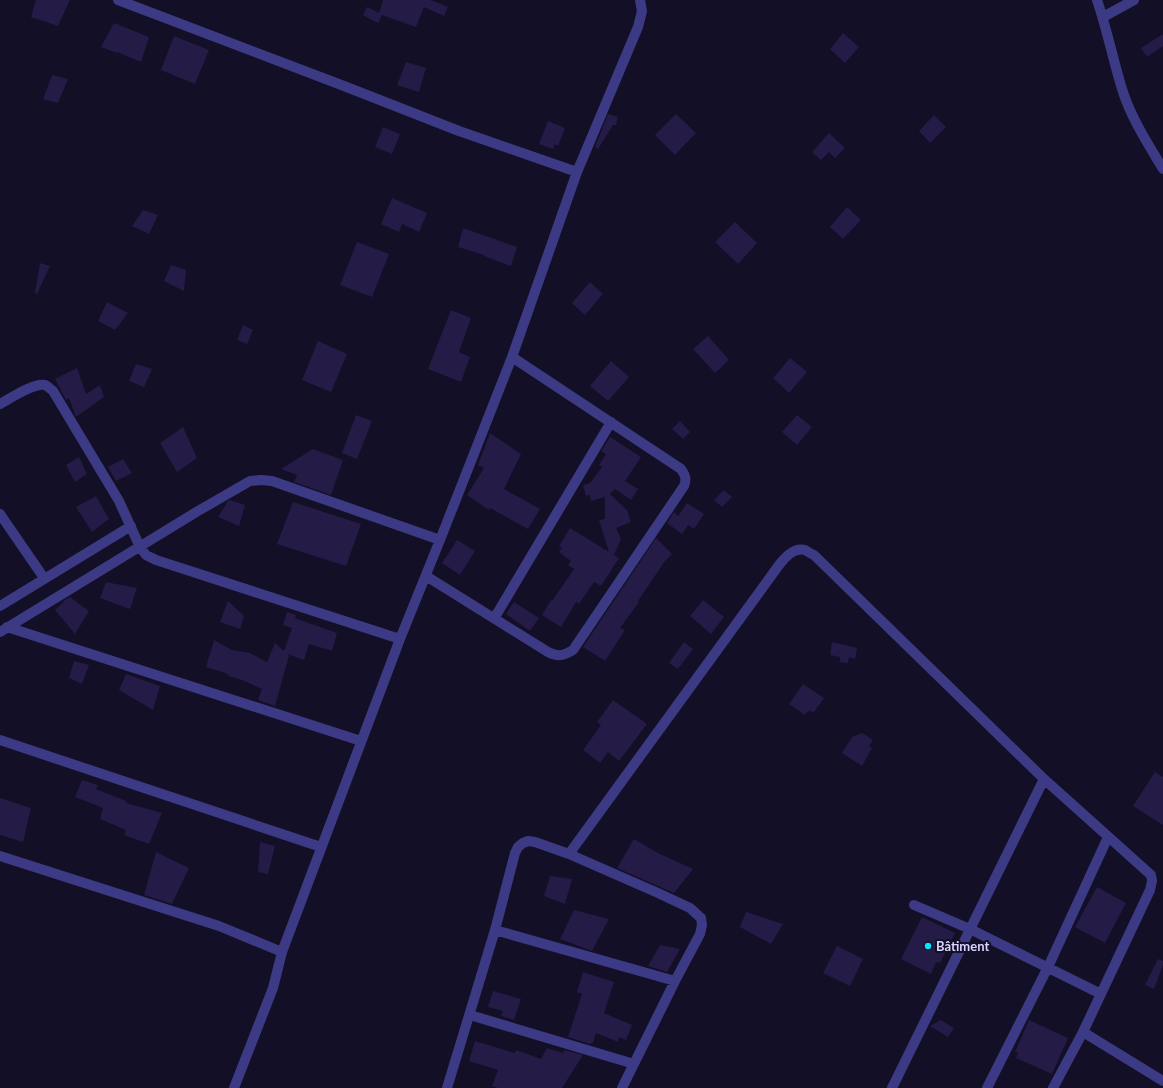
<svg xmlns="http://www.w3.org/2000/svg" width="1163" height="1088" font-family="Lato,sans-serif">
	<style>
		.building { fill: #241b47 }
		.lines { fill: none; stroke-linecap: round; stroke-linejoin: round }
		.minor { stroke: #3d3a85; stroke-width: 10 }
		.poi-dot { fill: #00e5ff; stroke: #130f26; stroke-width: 1.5 }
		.labels { text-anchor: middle; stroke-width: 4; stroke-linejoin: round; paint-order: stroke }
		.poi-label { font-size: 13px; font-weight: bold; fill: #d9d4ff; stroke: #130f26; text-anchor: start }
	</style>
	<rect width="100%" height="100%" fill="#130f26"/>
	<!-- building -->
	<path class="building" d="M36,0H70L58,26L31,17Z
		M383,0H431L448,7L444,16L424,7L416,27L382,15L378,23L363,15L367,7L379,13Z
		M114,23L149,37L141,62L117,52V53L101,47Z
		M843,33L859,47L845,63L830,49Z
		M1163,34V46L1147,57L1141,48Z
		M174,36L209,50L195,84L161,70Z
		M406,62L426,68L419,92L397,85Z
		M52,75L68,79L58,103L43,99Z
		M608,114L618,117L616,125H613L598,149L595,147Z
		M676,114L696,133L675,155L655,135Z
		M934,115L946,127L930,143L919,131Z
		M548,121L565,128L558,146L555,144L553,149L539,144Z
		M383,127L400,134L392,154L375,147Z
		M829,133L845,148L835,158L829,152L821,160L812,152Z
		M392,198L427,213L419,232L402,224L399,232L381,224Z
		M847,207L861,220L843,239L830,227Z
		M143,210L158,215L149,234L132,226Z
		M735,222L757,243L738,264L715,242Z
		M463,228L517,247L511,266L484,256V255L458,247Z
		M357,242L389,254L372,297L340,285Z
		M40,263L50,266L37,294L35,293Z
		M171,265L186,270L184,291L164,281Z
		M590,282L603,294L585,315L572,303Z
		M107,302L128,313L115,330L98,321Z
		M451,310L471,318L459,352L470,357L461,382L428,369Z
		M243,325L253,330L247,344L237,340Z
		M708,336L729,360L715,373L693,349Z
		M318,341L347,354L331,392L302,380Z
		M790,358L807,372L789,393L773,378Z
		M611,361L629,377L608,401L590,386Z
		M136,364L152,369L144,387L129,381Z
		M77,368L86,394L100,385L104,397L76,417L69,398L66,400L55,379Z
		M356,415L372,421L357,459L342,453Z
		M797,415L812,427L797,445L782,432Z
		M680,421L690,432L683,439L672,429Z
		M183,427L197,458L177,472L160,443Z
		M490,433L521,454L504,489L540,509L528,529L490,508L489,510L467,495L484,468L478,465Z
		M610,437L641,457L625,481L638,489L631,500L615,489L610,494L627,510L631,522L616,528L621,539L614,555L619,558L601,586L594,582L579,604L576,602L561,627L542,615L551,600L552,601L574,569L568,565L571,561L559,552L562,548L559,546L570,528L609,552L599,520L605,519V497L591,501L590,495L586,496L583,485L590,483L602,467L599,465L606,454L601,451Z
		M313,449L343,460L331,495L294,482L297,475L281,469Z
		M79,457L87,474L75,482L66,465Z
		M123,459L132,473L116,481L108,467Z
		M724,490L732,497L722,507L714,500Z
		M96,496L109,519L92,532L76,507Z
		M230,500L245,505L239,526L218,517L228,501Z
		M293,502L361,524L346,566L277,544Z
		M687,503L704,514L694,529L688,525L682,534L667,523L674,512L678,516Z
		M656,538L672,554L665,561L638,601L639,602L620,628L625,630L605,661L583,647Z
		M457,540L475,551L460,575L442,563Z
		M106,582L137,588L130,609L100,598Z
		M70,597L89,611L75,634L55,610L66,599Z
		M703,600L724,617L711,634L690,616Z
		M228,601L244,616L240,629L220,622Z
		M514,602L539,618L530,631L506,614Z
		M287,612L296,615L295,618L337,633L332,651L309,644L304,660L287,654L289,656L275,706L258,700L262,689L242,680L228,676V674L206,667L214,640L232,650L250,653L267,662L275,643L284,651L292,628L283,625Z
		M684,642L693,649L678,669L669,663Z
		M832,642L857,648L855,659L849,657L848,663L840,662V657L830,655Z
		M74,661L89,665L82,684L69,678Z
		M126,674L160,686L153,710L119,690Z
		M803,684L824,698L814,712L808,711L805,715L789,704Z
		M613,700L647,724L619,761L608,752L600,763L583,750L601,725L597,722Z
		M862,733L873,740L869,746L872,748L862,766L842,753L852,737Z
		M1155,772L1163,777V825L1133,806Z
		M82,780L98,785L96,789L126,801V803L162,813L149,844L124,835L126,830L100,819L103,808L75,797Z
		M0,798L31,808L23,842L0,835Z
		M634,839L658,853L693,869L674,893L617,868Z
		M260,842L275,846L268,874L258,872Z
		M156,852L189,868L172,904L144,895Z
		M550,876L572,879L565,904L544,896Z
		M1097,887L1126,903L1105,943L1075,927Z
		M574,910L609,919L592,951L560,939Z
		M746,912L783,924L771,944L740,927Z
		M922,917L955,933L940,963L936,962L931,974L901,959Z
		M660,945L680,949L667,972L648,966Z
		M837,946L863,959L850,986L823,973Z
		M1158,959L1163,961V965L1154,989L1145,985Z
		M583,972L614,982L604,1013L632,1025L626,1040L619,1037L618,1042L596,1033L593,1043H591L590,1044L568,1037L582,994L577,992Z
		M493,991L521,999L514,1020L501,1016L503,1011L488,1007Z
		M941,1020L954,1028L948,1037L930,1026Z
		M1029,1020L1068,1038L1052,1074L1016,1058L1018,1053L1015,1052Z
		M475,1041L515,1053L516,1050L541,1059L547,1048L563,1053L564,1050L583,1055L562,1088H498L492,1086L498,1070L469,1061Z"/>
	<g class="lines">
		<!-- minor -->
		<path class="minor" d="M118,0L344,86L459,131L577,172
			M1097,0C1107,29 1113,60 1122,89C1131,118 1148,144 1163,169
			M1103,17L1134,0
			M0,404C11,398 33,383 45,385C48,386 50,389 53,391L119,501L140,547L146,555L156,560L400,639
			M0,514L44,578
			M426,576L548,652C558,657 563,656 573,650L684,486C687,479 685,475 681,469L512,357
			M0,606L131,526
			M495,617L611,422
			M7,627L361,741
			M0,632L198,511L250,481L261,480L272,481L440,540
			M0,740L321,847
			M569,854L779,565C785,557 794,547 805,550C807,551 811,554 814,555L1044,779L1151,875L1152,881L1150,890L1083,1032L1053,1088
			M0,856L219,926L282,952
			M914,905L970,929L1101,994
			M495,930L675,981
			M470,1015L634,1064
			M1083,1032L1163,1081
			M234,1088L273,988L282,952L400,639L440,540L512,357L577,172L638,27L642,11L640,0
			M447,1088L495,930L515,853L518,847L523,843L528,841L535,842L569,854L658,893L690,908L701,918L702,925L700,934L675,981L622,1088
			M892,1088L1044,779
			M987,1088L1048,967L1108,837"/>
	</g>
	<!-- markers -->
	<circle class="poi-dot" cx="928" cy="946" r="4"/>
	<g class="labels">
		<!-- poi labels -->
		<g class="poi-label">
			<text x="936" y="951">Bâtiment</text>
		</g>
	</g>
</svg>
